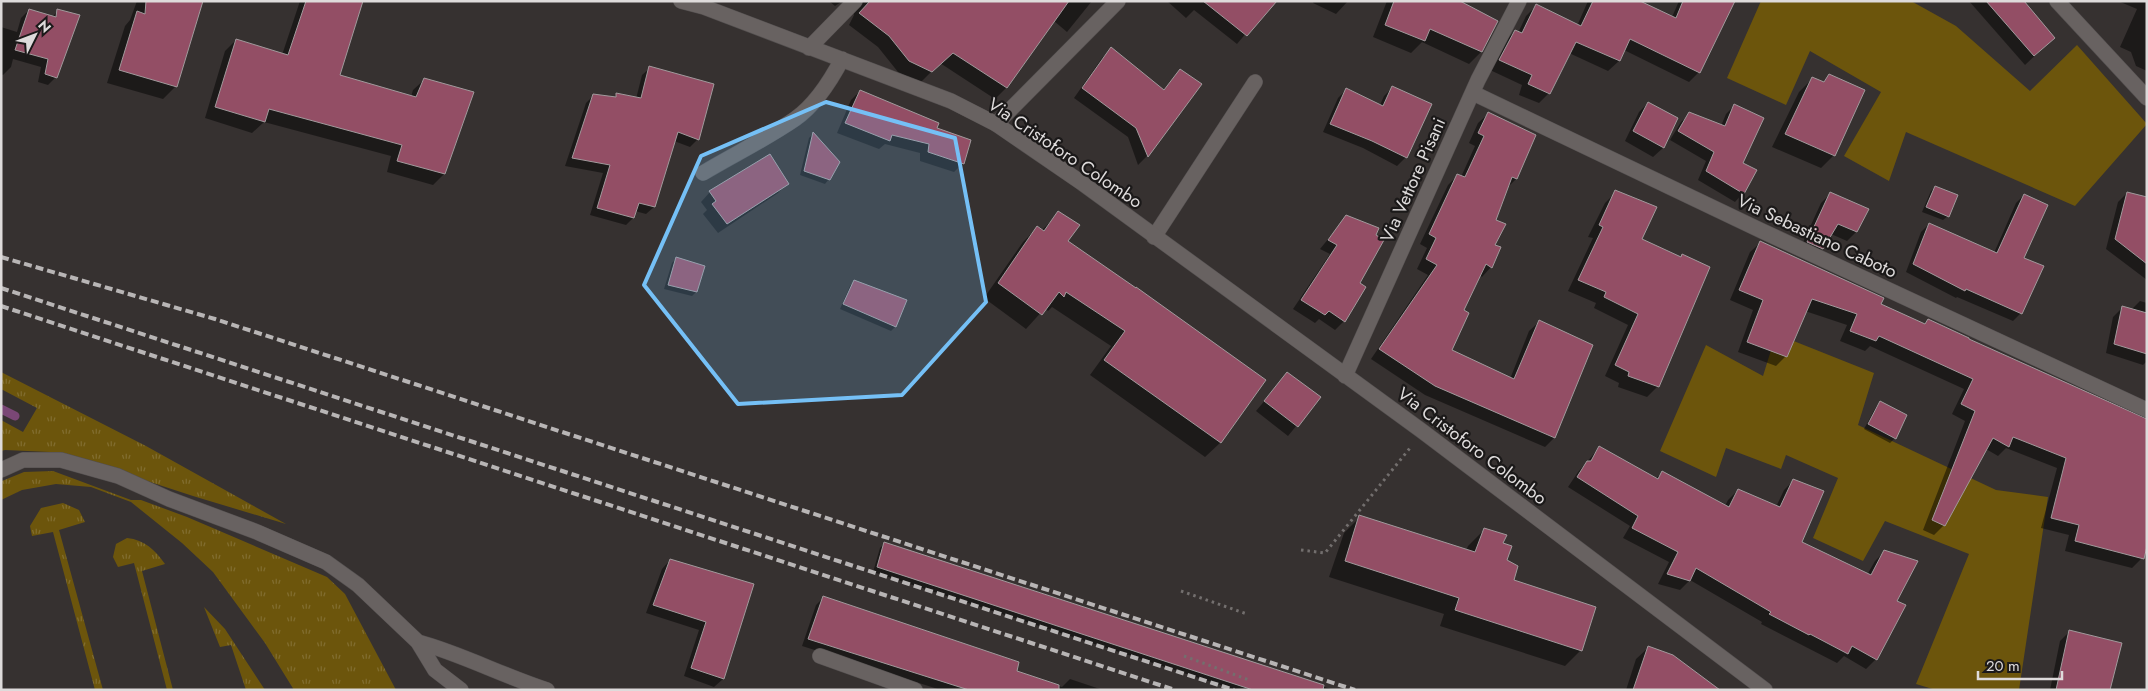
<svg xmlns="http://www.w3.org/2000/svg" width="2148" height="691" font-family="Jost,sans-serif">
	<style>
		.grass { fill: url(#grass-tufts) }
		.garden { fill: #6c550c }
		.shadow { fill: #0007 }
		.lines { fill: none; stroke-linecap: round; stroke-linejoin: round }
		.stream { stroke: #7a4776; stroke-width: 9 }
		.building { fill: #934e65; stroke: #a19a9c }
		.lane-casing { stroke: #534f4f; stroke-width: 16 }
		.street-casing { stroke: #534f4f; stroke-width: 16 }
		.path { stroke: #736f6e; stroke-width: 3; stroke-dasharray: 2.5 4; stroke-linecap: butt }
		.lane { stroke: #686261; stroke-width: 15 }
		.street { stroke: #686261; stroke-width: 15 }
		.rail { stroke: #b8b5b5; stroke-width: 4; stroke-dasharray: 8 4; stroke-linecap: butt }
		.marked { fill: #75c0f6; fill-opacity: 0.2; stroke: #75c0f6; stroke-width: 4; stroke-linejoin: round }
		.labels { text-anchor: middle; stroke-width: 4.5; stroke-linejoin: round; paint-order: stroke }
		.street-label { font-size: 18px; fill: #dedbdb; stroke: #1b1919 }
	</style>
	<defs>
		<pattern id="grass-tufts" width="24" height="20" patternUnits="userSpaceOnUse" patternTransform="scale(1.25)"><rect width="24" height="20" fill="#6c550c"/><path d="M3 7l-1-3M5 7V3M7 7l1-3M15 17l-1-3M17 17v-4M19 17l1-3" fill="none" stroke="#816d2f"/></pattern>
	</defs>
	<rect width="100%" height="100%" fill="#363130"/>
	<!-- grass -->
	<path class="grass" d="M1,372L146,446L286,524L193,496L101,466L50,452L5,450L1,451V420L23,432L37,408L1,389Z
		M53,471L131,500H141L187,517L327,577L345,594L396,690H294L265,643L213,572L182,543L131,502L91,487L56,484L22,490L1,500L2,481L24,472Z
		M63,503L79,510L85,522L59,530L103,690H95L53,532L32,536L30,526L41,508Z
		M127,538C145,540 155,550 165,564L142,571L173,690H167L134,563L118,567L113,557L116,544Z
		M204,607L225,629L265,690H246L231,645L220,647Z"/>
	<!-- garden -->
	<path class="garden" d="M1761,1H1911L1956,26L2030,91L2077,45L2147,124L2075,206L1906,132L1889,181L1844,156L1881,92L1810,51L1786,105L1727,78Z
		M1776,334L1874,373L1858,425L1996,490L2048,497L2019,690H1936L1916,684L1969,554L1885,521L1863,561L1813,538L1838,478L1786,455L1781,469L1726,448L1716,477L1660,451L1706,345L1763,376Z"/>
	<!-- shadow -->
	<path class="shadow" d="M137,1H202L176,86L163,99L107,83L125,26L130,20Z
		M300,1H362L338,76L411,97L413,90L425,79L444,174L433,185L387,172L391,156L264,122L252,133L205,118L225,51L236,40L282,55Z
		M829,1H1092L1067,32L1054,21L1006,88L995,99L940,63L920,83L898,72L878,47L849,25L854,15L851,6L841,2L835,6Z
		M1167,1H1273L1237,44L1194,10L1186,18Z
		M1314,1H1348L1336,14L1313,3Z
		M1387,1H1467L1465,5L1496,21L1481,52L1469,64L1422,42L1411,53L1373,37Z
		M1588,1H1638L1672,17L1679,1H1734L1699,72L1689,82L1624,50L1619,61L1608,71L1569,53L1549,93L1539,103L1519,95L1522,85L1490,70L1505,41L1515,31L1518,33L1526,16L1536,6L1577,26Z
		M1969,1H2022L2054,38L2025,65Z
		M2118,1H2147V71L2136,66L2131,52L2120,47L2137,9Z
		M29,10L52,17L58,11L56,77L48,85L38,82L41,67L13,59L11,67L3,75L1,74V27L17,32L21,18Z
		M1111,49L1163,91L1180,71L1200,84L1147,156L1138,165L1128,137L1074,98L1102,58Z
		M650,68L698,139L690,147L674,141L654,207L646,214L635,211L633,218L626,225L590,215L603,173L565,166L586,103L594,95L613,98L617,94L636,99L642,75Z
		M1829,76L1834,155L1821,168L1772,147L1799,92L1813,78L1822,83Z
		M1393,87L1430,104L1406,157L1397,166L1363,148L1323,132L1338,98L1346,90L1380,105L1384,96Z
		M860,91L936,128L963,163L954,172L920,161V153L885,144L879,149L837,133L851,100Z
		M1648,103L1676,118L1663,148L1653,157L1625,141L1639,112Z
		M1734,106L1742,164L1743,193L1735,202L1698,180L1706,161L1670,140L1681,122L1690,114L1721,126L1726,114Z
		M1488,114L1516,179L1506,189L1494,220L1491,267L1482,277L1479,275L1463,310L1451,351L1510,379L1529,331L1539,322L1591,345L1554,438L1545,447L1425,395L1371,359L1428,275L1417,269L1427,248L1420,244L1448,185L1458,175L1461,177L1475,146L1469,143L1478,123Z
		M813,134L829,179L825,184L800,175L809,138Z
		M769,156L787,183L778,193L718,233L703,214L707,210L701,202L710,192Z
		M1936,187L1948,216L1943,220L1922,212L1931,191Z
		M1616,192L1640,240L1680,258L1683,255L1658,386L1647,397L1618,387L1619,383L1605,376L1628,325L1594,308L1596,303L1568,291L1593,238L1588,237L1605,203Z
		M2127,193L2147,198V280L2106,249L2118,202Z
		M1830,194L1856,232L1847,241L1831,234L1822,248L1813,258L1799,251L1821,203Z
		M2024,195L2021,313L2013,321L1957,297L1956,298L1906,272L1921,232L1929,224L1994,253L2016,203Z
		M1059,213L1066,241L1264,381L1220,443L1205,457L1090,375L1111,346L1052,307L1048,311L1045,308L1026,329L984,298L1023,242L1037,228L1042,230Z
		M1347,216L1358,283L1344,321L1335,330L1319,319L1315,323L1293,309L1330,254L1320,249Z
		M1761,242L1879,305L1924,324L1928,320L2147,421L2142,558L2132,568L2065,551L2069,535L2041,528L2057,468L2006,448L1998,456L1986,449L1944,525L1934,535L1923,530L1965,421L1952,414L1964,389L1870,346L1865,351L1840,341L1847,325L1805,311L1786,356L1776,366L1738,352L1753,310L1730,300L1750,252Z
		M676,259L696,292L692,296L664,289L672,263Z
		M855,282L905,301L895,327L891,331L840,309L850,286Z
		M2140,301L2147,303V361L2143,365L2106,353L2113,317L2122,308L2131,310Z
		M1287,374L1320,397L1288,436L1256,411Z
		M1880,402L1906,415L1895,438L1890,443L1864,429L1876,407Z
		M1600,447L1655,479L1662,473L1725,506L1728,500L1738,490L1776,507L1784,490L1794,480L1801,543L1867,575L1875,561L1885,551L1895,602L1876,659L1866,669L1844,656L1837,663L1761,624L1762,622L1690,580L1680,590L1658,584L1669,562L1623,538L1630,526L1568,487L1578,472Z
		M1360,517L1466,551L1468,546L1484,530L1505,561L1512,581L1581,650L1565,666L1440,626L1444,614L1329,577L1344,533Z
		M884,544L1334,690H1236L873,572L880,548Z
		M670,560L752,585L723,679L714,687L684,676L699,630L646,613L662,569Z
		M823,598L1015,672L1062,687L1070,679L1103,690H941L802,646L816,605Z
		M2069,632L2109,690H2050L2060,641Z
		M1649,647L1718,690H1626L1636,659Z"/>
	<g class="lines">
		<!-- stream -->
		<path class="stream" d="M1,409L15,416"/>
	</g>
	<!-- building -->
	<path class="building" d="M146,1H203L177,87L119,70L137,11L145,14Z
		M306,1H363L340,75L416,97L424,78L474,92L445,174L397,161L402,145L269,109L265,122L215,107L236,39L288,55Z
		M870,1H1069L1007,88L953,53L932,72L909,61L889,36L859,13Z
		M1203,1H1277L1247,36Z
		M1394,1H1460L1498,21L1482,52L1430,29L1425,41L1385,25Z
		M1593,1H1640L1676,18L1683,1H1735L1700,73L1630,39L1620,61L1576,42L1550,94L1528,84L1532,75L1499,60L1515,30L1522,33L1536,4L1581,26Z
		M1986,1H2024L2055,38L2034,56Z
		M29,9L56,17L57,9L80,15L57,78L45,74L48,59L15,50Z
		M1111,47L1164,90L1180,69L1202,84L1148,157L1136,128L1082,88Z
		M649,66L714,84L699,140L678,132L655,207L639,203L634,218L597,208L610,165L572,158L593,94L616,97V93L641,98Z
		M1829,74L1865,90L1835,156L1785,134L1812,77L1824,82Z
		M1392,86L1432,104L1407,158L1372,141L1330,124L1346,88L1383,106Z
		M860,90L939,123L937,128L971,140L964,164L928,152L929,144L892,135L890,141L845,123Z
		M1648,102L1678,118L1664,148L1633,131Z
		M1734,104L1764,118L1743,163L1757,170L1744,194L1706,171L1714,152L1678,131L1689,112L1725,126Z
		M1488,112L1536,135L1517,179L1512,177L1496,220L1506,224L1495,245L1501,247L1492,268L1486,264L1464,310L1469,313L1452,350L1514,379L1539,320L1593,345L1555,438L1435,386L1379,349L1437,265L1426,259L1436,238L1429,234L1457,174L1465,177L1484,136L1478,133Z
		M813,132L840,162L830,180L804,171Z
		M770,154L789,184L727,224L712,204L716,201L709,191Z
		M1935,186L1958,195L1949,217L1926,207Z
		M1615,190L1657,207L1642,239L1681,257L1682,254L1710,267L1659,387L1628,376L1629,372L1615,365L1638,314L1604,297L1606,292L1578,280L1603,227L1599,225Z
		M1830,192L1869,209L1857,232L1838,224L1823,249L1807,242Z
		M2127,192L2147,197V264L2115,239Z
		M2024,194L2048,205L2024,258L2044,266L2022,314L1966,289L1965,291L1913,264L1929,223L1997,253Z
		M1058,211L1080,225L1068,241L1136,288V287L1266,380L1221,443L1104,360L1125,331L1066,292L1064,297L1059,292L1042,315L998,283L1037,226L1044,231Z
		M1346,215L1379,228L1376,235L1384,240L1360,283L1366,287L1345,322L1329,311L1325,315L1301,300L1337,245L1328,240Z
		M1760,241L1884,298L1881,304L1925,324L1928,319L1969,338V339L2147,419V546L2144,559L2075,541L2079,525L2051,518L2066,458L2013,437L2009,447L1993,438L1945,526L1932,520L1975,411L1961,404L1973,379L1879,336L1876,341L1850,331L1857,314L1812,299L1787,357L1747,342L1763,300L1739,290Z
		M676,257L705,266L697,292L668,285Z
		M854,280L907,300L896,327L843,304Z
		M2122,306L2147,313V354L2114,344Z
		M1287,372L1321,397L1298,427L1264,401Z
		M1880,401L1907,415L1896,439L1868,424Z
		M1599,446L1658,479L1662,471L1729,507L1738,489L1780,507L1793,479L1824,491L1802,542L1871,575L1884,550L1918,561L1897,601L1906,605L1877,660L1852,646L1848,654L1810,634L1809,635L1769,614L1771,612L1696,568L1690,581L1667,574L1678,552L1632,528L1638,516L1577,477L1587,461H1591Z
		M1359,515L1475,552L1484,528L1507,535L1503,543L1512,546L1507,560L1518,566L1514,580L1596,607L1582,651L1455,610L1459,598L1345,561Z
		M884,542L1324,685L1323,690H1253L877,567Z
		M670,559L754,584L724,679L691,668L706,622L653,605Z
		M823,596L1019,662L1017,671L1059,685V690H969L808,639Z
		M2069,630L2122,643L2110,690H2056Z
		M1648,646L1673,655L1720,690H1633Z"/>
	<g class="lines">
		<!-- lane casing -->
		<g class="lane-casing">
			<path id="lane" d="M996,124L1118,1
				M1154,237L1255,82
				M1,470L23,460H61L118,476L169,499L257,532L326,562L358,585L418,642L435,670L461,690
				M418,642C462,654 503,676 547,690
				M820,656L915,690"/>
		</g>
		<!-- street casing -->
		<g class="street-casing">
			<path id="street" d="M681,1L704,7L951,101L996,124L1082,183L1422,431L1765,690
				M2057,1L2147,98
				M809,48L855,1
				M1473,93L1762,231L2147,410
				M703,173C733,155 766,139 795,119C815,105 831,80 842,59
				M1345,376L1478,80L1519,1"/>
		</g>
		<!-- path -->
		<path class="path" d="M1301,550L1325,553L1410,448
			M1181,591L1247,614
			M1184,656L1249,680"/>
		<!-- lane -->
		<use href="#lane" class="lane"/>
		<!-- street -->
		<use href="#street" class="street"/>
		<!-- rail -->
		<path class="rail" d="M1,257L215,319L1355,690
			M1,288L1234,690
			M1,306L1175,690"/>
	</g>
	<!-- marked area -->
	<path class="marked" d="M826,102L955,138L986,302L902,395L738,404L644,285L701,156Z"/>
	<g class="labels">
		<!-- street labels -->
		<g class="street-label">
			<text transform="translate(1065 153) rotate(34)" y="6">Via Cristoforo Colombo</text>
			<text transform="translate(1413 180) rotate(-66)" y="6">Via Vettore Pisani</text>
			<text transform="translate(1817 236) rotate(25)" y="6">Via Sebastiano Caboto</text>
			<text transform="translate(1472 446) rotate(37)" y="6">Via Cristoforo Colombo</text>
		</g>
	</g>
	<!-- border -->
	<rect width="2148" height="691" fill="none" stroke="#dedbdb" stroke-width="5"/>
	<!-- north arrow -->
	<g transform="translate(35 35) rotate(48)" stroke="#1b1919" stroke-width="4" paint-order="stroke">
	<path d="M0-4L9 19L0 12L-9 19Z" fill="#dedbdb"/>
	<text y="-8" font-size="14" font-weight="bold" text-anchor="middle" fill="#dedbdb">N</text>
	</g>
	<!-- scale -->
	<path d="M1978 671v8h84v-8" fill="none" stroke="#dedbdb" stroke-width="2.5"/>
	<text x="1986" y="671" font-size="15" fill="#dedbdb" stroke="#1b1919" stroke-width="4" paint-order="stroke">20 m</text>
</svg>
